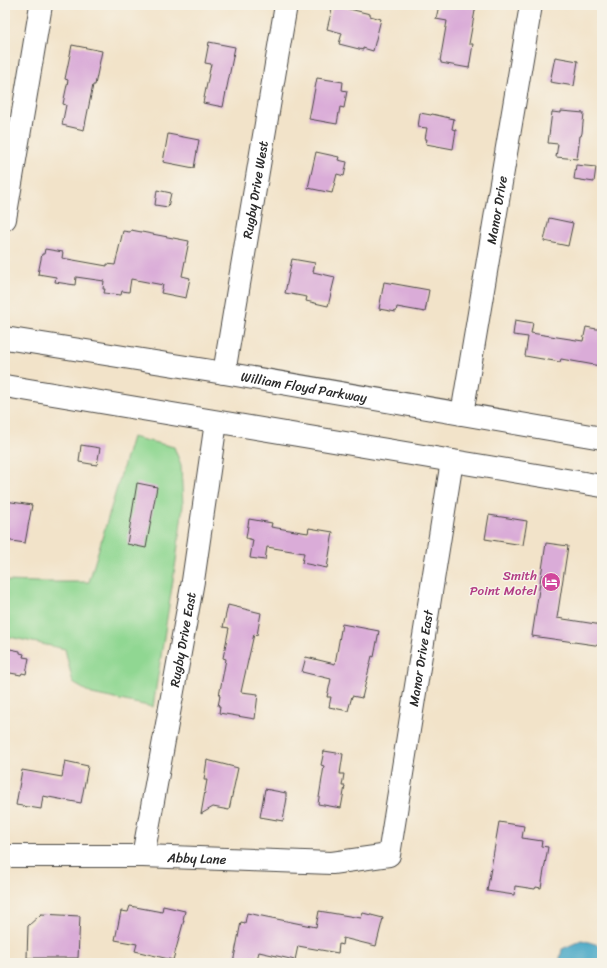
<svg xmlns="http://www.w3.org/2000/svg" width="607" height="968" font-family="Sriracha,sans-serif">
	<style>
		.green { fill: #90d792; stroke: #5e815e }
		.water { fill: #47a7c6; stroke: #396978 }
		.building { fill: #daacd8 }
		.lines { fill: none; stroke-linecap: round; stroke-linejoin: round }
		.minor-casing { stroke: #494743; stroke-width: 24 }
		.highway-casing { stroke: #494743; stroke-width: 24 }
		.minor { stroke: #fff; stroke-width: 22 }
		.highway { stroke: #fff; stroke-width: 22 }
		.labels { text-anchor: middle; stroke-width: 3; stroke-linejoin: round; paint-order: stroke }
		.street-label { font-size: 13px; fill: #2b2b2b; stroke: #f7f3e8 }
		.hotel-label { font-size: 13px; fill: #b23c85; stroke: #f7f3e8; text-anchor: end }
	</style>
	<rect width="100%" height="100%" fill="#f7f3e8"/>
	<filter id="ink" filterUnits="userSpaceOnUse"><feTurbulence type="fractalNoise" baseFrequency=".025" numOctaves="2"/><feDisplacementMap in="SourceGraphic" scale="8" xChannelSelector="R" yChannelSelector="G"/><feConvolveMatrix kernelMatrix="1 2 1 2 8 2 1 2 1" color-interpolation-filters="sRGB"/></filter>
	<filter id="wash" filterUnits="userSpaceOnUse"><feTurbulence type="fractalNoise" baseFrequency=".012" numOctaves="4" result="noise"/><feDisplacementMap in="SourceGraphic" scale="16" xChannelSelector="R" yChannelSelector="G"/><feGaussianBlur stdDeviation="0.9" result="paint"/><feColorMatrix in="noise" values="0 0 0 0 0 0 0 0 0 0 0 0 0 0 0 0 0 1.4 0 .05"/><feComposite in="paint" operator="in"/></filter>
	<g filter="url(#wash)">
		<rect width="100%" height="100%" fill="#f2e3c9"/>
		<!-- green -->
		<path class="green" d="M132,437L174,447L181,465L183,505L176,561L153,707L92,694L73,683L65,649L5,636V581L38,582H89Z"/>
		<!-- water -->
		<path class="water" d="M582,940L602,946V963H559L562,949Z"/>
		<g id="blocks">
			<!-- building -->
			<path class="building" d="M333,5L370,14V16L381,19L373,51L363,48V50L339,44L342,33L327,29Z
				M439,5H476L469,44H473L469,68L441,63V61H440L447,21L436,19Z
				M209,42L235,47L223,107L203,103L211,64L205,63Z
				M72,45L102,51L95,85H93L84,130L62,125L66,105L63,104L68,80L65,79Z
				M555,57L578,61L574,86L550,82Z
				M317,78L343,82L342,90L347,91L344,108L340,107L337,124L309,119Z
				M561,111L584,113L582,133L581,136H580L577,159L556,157L558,144L548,143L552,112L561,113Z
				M420,113L431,115L432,114L454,119L452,129L456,130L453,149L426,144L427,139H425L427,128L418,127Z
				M168,134L199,140L194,168L163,162Z
				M316,152L339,157L338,160L347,162L344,176L337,174L332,193L308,188Z
				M576,165L596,167L594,182L574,179Z
				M157,190L171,193L168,207L155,205Z
				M549,218L573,223L568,246L544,241Z
				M131,230L189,241L182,276L190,278L186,298L161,293L163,285L131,279L129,292L122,291L121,295L104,293L105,289H103L104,281L76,277L75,285L55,282L56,277L38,274L42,254H44L45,249L63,252L62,258L107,266V264L115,265L123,231L130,232Z
				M292,259L315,263L313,272L335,277L328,306L306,301L307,297L285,293Z
				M384,282L429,290L425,312L397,307L396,312L379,309Z
				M515,320L533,323L531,333L583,341L586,327L602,330V355L600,366L561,359L560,362L525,356L528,337L513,335Z
				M81,445L100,448L97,465L79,462Z
				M137,483L157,487L146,548L127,544Z
				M5,501L32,505L25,543L5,540Z
				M489,515L527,521L523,545L485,539Z
				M249,519L272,523L271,527L308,533L309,528L333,532L327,568L302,563L304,553L267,547L265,560L250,558L253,540L246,538Z
				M546,543L568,546L557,618L602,625V646L532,636Z
				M228,605L261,613L257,635L254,634L241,692L258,694L255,719L219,713L220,706H218L220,696H219L226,659L223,658L229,628L223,627Z
				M342,624L379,631L374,657L372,656L362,698L352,696L348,711L329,707L331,697H327L331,679L302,672L306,657L335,664Z
				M5,648L20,651V653L24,654L23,657L29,658L26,674L22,673L21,675L5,672Z
				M324,751L343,754L340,774H344L342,786H345L341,808L318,804L324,766L321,765Z
				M207,760L238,768L229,810L213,807L201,814L207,780H204Z
				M65,761L88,766L81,803L43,796L41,809L16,805L22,770L62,777Z
				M265,789L286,793V798H287L283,821L260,817Z
				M499,822L524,826L522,838L542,841L541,846L548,847L541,888L536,887L535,889L515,886L514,895L487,891Z
				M130,906L162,912L163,906L185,911L183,920H184L173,960L135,951L137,944L115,940L121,911L128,912Z
				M319,911L361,918L363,913L383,918L376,946L343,938L342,945L339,944L338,953L298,946L295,960L259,952L256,963H233L241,922L245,923L247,913L316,927Z
				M41,914L80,916L78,958H27L28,926L39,916Z"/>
		</g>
	</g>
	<g filter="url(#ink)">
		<use href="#blocks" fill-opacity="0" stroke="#494743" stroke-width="1"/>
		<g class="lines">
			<!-- minor casing -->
			<g class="minor-casing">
				<g id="minor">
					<path d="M5,219L41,5"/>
					<path id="s1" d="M224,373L286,5"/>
					<path id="s2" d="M462,414L531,5"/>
					<path id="s3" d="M5,856H143L332,863L389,855L452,461"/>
					<path id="s4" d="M143,856L193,581L216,422"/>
				</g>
			</g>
			<!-- highway casing -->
			<g class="highway-casing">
				<g id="highway">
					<path id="s5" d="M5,338L224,373L602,438"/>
					<path d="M5,386C204,420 403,452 602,486"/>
				</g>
			</g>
			<!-- minor -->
			<use href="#minor" class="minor"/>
			<!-- highway -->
			<use href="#highway" class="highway"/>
		</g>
	</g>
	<!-- icons -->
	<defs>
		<g id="hotel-disc" transform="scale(1)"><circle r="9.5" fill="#d1479c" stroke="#f7f3e8"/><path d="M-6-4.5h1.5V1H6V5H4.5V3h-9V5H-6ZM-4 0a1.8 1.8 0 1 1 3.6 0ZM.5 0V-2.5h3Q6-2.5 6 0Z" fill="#fff"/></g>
	</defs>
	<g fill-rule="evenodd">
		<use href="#hotel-disc" x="551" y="582"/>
	</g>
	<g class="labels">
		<!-- street labels -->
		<g class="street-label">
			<text dy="5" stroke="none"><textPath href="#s1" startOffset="186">Rugby Drive West</textPath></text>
			<text dy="5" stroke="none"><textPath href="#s2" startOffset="207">Manor Drive</textPath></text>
			<text dy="5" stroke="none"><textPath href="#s5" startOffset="303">William Floyd Parkway</textPath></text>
			<text dy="5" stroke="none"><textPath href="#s4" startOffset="220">Rugby Drive East</textPath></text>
			<text dy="5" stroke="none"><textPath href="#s3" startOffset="584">Manor Drive East</textPath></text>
			<text dy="5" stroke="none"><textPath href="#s3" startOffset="192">Abby Lane</textPath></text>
		</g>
		<!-- hotel labels -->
		<g class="hotel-label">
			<text x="537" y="580">Smith<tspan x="537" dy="15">Point Motel</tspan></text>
		</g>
	</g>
	<!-- margin -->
	<rect width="607" height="968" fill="none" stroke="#f7f3e8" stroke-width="20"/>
</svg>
